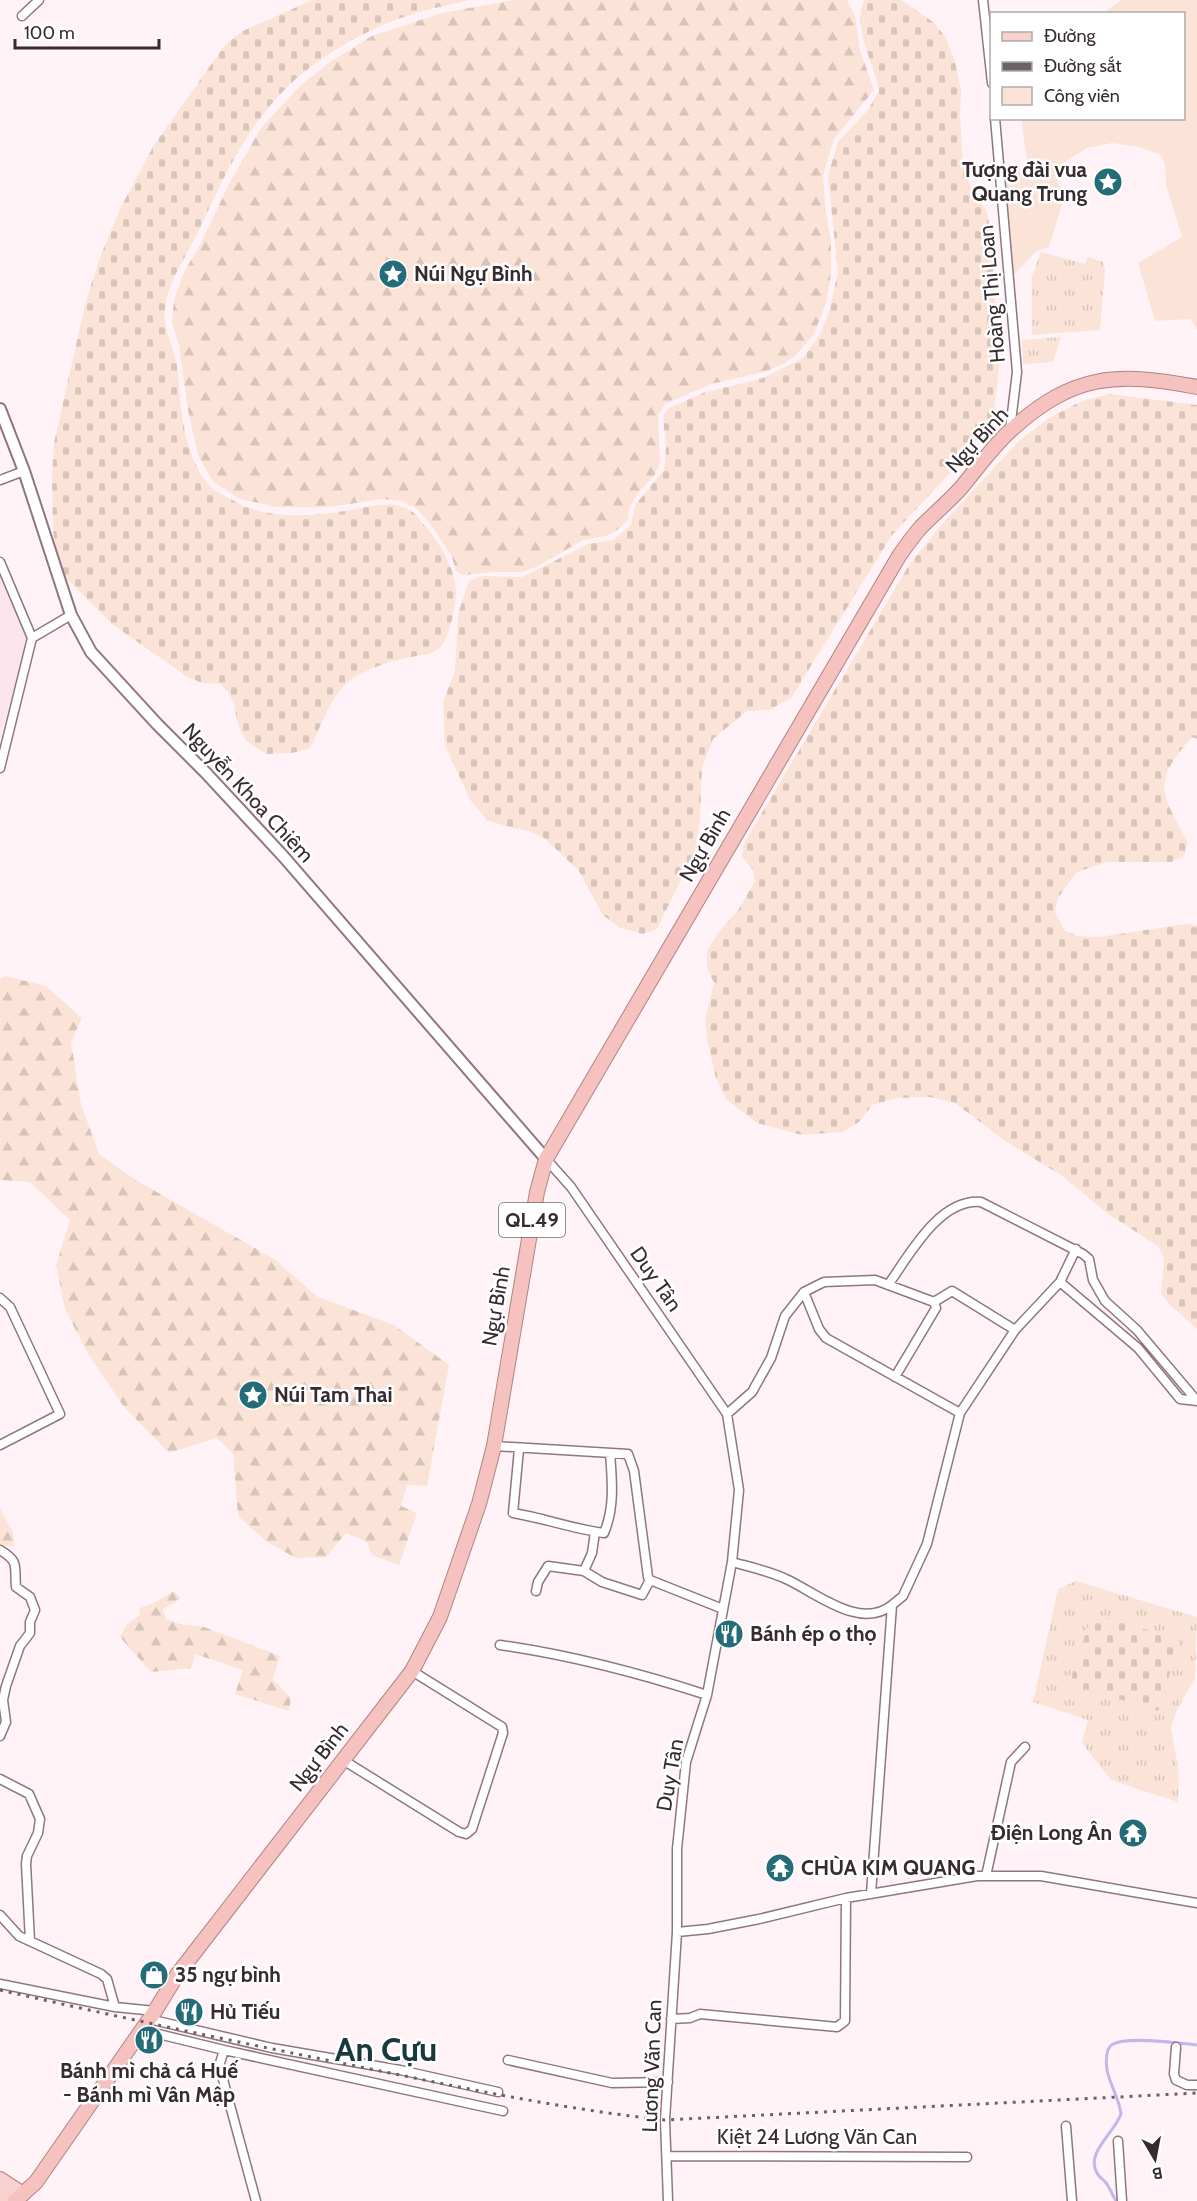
<svg xmlns="http://www.w3.org/2000/svg" width="1197" height="2201" font-family="Cabin,sans-serif">
	<style>
		.built { fill: #fce5ed }
		.grass { fill: url(#grass-tufts) }
		.forest { fill: url(#forest-firs) }
		.cemetery { fill: url(#cemetery-stones) }
		.park { fill: #fbe4d7 }
		.lines { fill: none; stroke-linecap: round; stroke-linejoin: round }
		.stream { stroke: #c2b7ea; stroke-width: 3 }
		.minor-casing { stroke: #907680; stroke-width: 11 }
		.tertiary-casing { stroke: #907680; stroke-width: 14 }
		.primary-casing { stroke: #b18383; stroke-width: 16 }
		.trunk-casing { stroke: #b18383; stroke-width: 16 }
		.minor { stroke: #fff; stroke-width: 8 }
		.tertiary { stroke: #fff; stroke-width: 10 }
		.primary { stroke: #f8d1cf; stroke-width: 14 }
		.trunk { stroke: #f6c2bf; stroke-width: 14 }
		.rail { stroke: #6c6165; stroke-width: 3; stroke-dasharray: 3 6; stroke-linecap: butt }
		.labels { text-anchor: middle; stroke-width: 5; stroke-linejoin: round; paint-order: stroke }
		.shield { fill: #fff; stroke: #726b6e; stroke-width: 1.5 }
		.shield-label { font-size: 20px; font-weight: bold; fill: #362b30 }
		.poi-label { font-size: 21px; font-weight: bold; fill: #362b30; stroke: #fff; text-anchor: start }
		.street-label { font-size: 21px; fill: #362b30; stroke: #fff }
		.town-label { font-size: 33px; font-weight: bold; fill: #183a3f; stroke: #fff }
	</style>
	<defs>
		<pattern id="grass-tufts" width="24" height="20" patternUnits="userSpaceOnUse" patternTransform="scale(1.5)"><rect width="24" height="20" fill="#fbe4d7"/><path d="M3 7l-1-3M5 7V3M7 7l1-3M15 17l-1-3M17 17v-4M19 17l1-3" fill="none" stroke="#d8c4b9"/></pattern>
		<pattern id="forest-firs" width="22" height="20" patternUnits="userSpaceOnUse" patternTransform="scale(1.5)"><rect width="22" height="20" fill="#fbe4d7"/><path d="M5 1l3.5 6h-7zM16 11l3.5 6h-7z" fill="#d8c4b9"/></pattern>
		<pattern id="cemetery-stones" width="16" height="16" patternUnits="userSpaceOnUse" patternTransform="scale(1.5)"><rect width="16" height="16" fill="#fbe4d7"/><path d="M2 7V4a2 2 0 0 1 4 0v3zM10 15v-3a2 2 0 0 1 4 0v3z" fill="#d8c4b9"/></pattern>
	</defs>
	<rect width="100%" height="100%" fill="#fff3f7"/>
	<!-- built -->
	<path class="built" d="M0,572L28,639L0,738Z"/>
	<!-- grass -->
	<path class="grass" d="M1041,252L1085,264L1088,257L1103,262L1105,270L1100,330L1032,335V276Z
		M1061,337L1053,362L1025,364L1023,362L1022,340Z
		M1076,1581L1197,1617L1195,1678L1176,1712L1171,1728L1179,1774L1178,1802L1111,1780L1082,1743L1088,1720L1033,1702L1058,1589Z"/>
	<!-- forest -->
	<path class="forest" d="M513,0H847L855,16L860,50L874,90L834,139L823,175L826,213L831,241V274L826,303L814,334L797,354L785,363L764,372L711,384L665,404L658,415L660,464L654,476L638,493L630,506L628,520L617,530L606,536L583,540L538,566L522,572H495L462,575L456,571L452,557L432,526L416,508L401,501L382,499L329,507H276L240,499L213,482L198,455L188,410L179,346L172,322L174,299L185,270L199,247L231,180L261,128L300,86L330,62L372,36L442,13Z
		M5,976L46,986L82,1018L71,1042L81,1104L99,1154L134,1179L274,1259L318,1297L394,1325L449,1365L427,1486L407,1485L401,1506L417,1513L399,1565L372,1555L367,1542L346,1533L326,1557L296,1558L267,1542L238,1516L233,1454L217,1438L169,1453L124,1407L88,1354L65,1309L56,1265L70,1220L30,1182L0,1180V979Z
		M0,1509L13,1532L14,1546H0Z
		M174,1591L181,1598L163,1609L166,1619L180,1624L204,1627L280,1656L273,1679L291,1698L289,1711L235,1694L243,1670L195,1654L192,1668L151,1672L120,1637L127,1624L139,1616L140,1608L156,1602Z"/>
	<!-- cemetery -->
	<path class="cemetery" d="M312,0H470C451,5 431,8 412,14C359,31 299,67 265,112C238,146 219,187 201,226C189,253 169,278 165,308C162,329 176,351 178,372C181,409 183,455 209,485C214,492 226,496 234,501C265,519 309,517 344,511C366,508 394,497 414,513C419,517 424,526 429,531C440,545 450,560 454,578C458,592 455,605 452,619C442,661 432,651 397,660C386,662 363,672 353,678C331,693 322,725 310,748L292,753L266,754L245,740L238,725L234,704L228,692L220,684L202,683L186,676L112,624L66,578L58,561L53,531L52,477L54,443L85,305L99,260L120,209L154,145L225,45L241,32Z
		M864,0H901L913,8L933,22L946,38L955,62L961,91L960,116L963,166L971,187L987,212L991,232L995,298L1000,338V362L993,418L966,456L892,535L791,698L769,710L747,711L713,739L702,768L700,818L695,851L657,929L643,934L618,927L602,914L579,871L544,838L529,831L509,827L487,820L470,800L445,745L443,702L455,671L458,614L469,581L482,576L522,577L588,544L613,540L631,525L635,505L664,470L666,448L663,416L669,408L703,393L763,378L803,358L820,334L829,312L838,273L828,176L838,142L868,110L879,91C874,62 852,29 864,0Z
		M1110,394L1197,405V739L1192,737C1150,784 1162,793 1188,843L1184,856L1171,862H1107L1077,872L1058,898L1055,913L1064,930L1077,936L1099,937L1186,924L1197,925V1329L1169,1304L1161,1294L1164,1258L1158,1246L1108,1214L1061,1175L1008,1143L955,1103L930,1097L897,1098L872,1105L859,1122L842,1132L802,1135L757,1123L726,1099L716,1078L707,1039L705,1019L714,983L707,968V952L717,934L739,909L755,881L753,870L742,857L743,845L909,565L942,524L1018,442L1049,418L1082,401Z
		M1092,1613L1180,1640L1158,1711L1070,1684Z"/>
	<!-- park -->
	<path class="park" d="M1121,0H1197V330L1191,319L1155,321L1138,263L1182,237L1166,185L1165,164L1160,155L1139,147L1112,143L1087,148L1057,167L1056,177L1064,198L1049,247L1036,251L1015,274L1012,272L1003,174L1028,167L1021,119L1184,118V14L1104,13Z"/>
	<g class="lines">
		<!-- stream -->
		<path class="stream" d="M1116,2201C1113,2196 1110,2189 1107,2184C1104,2180 1099,2177 1097,2173C1085,2153 1115,2132 1121,2114C1119,2098 1110,2085 1107,2070C1106,2062 1105,2048 1113,2044C1128,2036 1179,2043 1197,2045"/>
		<!-- minor casing -->
		<g class="minor-casing">
			<path id="minor" d="M983,0L992,83
				M22,16L39,0
				M995,118L1017,372L1010,430
				M0,480L24,471
				M0,562L32,638
				M0,768L32,638L71,615
				M546,1159L571,1187L727,1414L739,1490L732,1562L707,1695L686,1762L677,1849V1932L665,2120L668,2201
				M1060,1282L1138,1348L1180,1399L1197,1401
				M888,1285C909,1256 939,1198 981,1202L1083,1254L1089,1259L1093,1280L1105,1301L1137,1330L1197,1401
				M804,1292L819,1329L826,1338L960,1413
				M0,1298L10,1307L60,1414L0,1445
				M934,1302L952,1291L1015,1330
				M727,1414L752,1392L771,1358L785,1316L804,1292L824,1282L875,1280L934,1302L936,1308L895,1377
				M494,1446L628,1454L634,1471L648,1577L650,1580L723,1609
				M519,1449L513,1513C544,1518 573,1529 604,1533C615,1507 612,1480 610,1453
				M0,1550C20,1562 14,1566 16,1587L30,1597L35,1610L30,1622V1633L20,1646L6,1686L3,1700L6,1722L0,1736
				M732,1562C750,1567 769,1571 786,1579C815,1592 860,1631 892,1605
				M584,1571L592,1553L595,1532
				M536,1591L538,1582L548,1566L584,1571L602,1582L642,1595L650,1580
				M500,1645C571,1655 639,1673 707,1695
				M343,1760L459,1832L466,1834L472,1829L503,1733L502,1727L412,1671
				M0,1779L29,1794L40,1819L38,1833L27,1856L26,1864L30,1941
				M986,1876L1011,1762L1025,1747
				M871,1894L892,1605L903,1596L927,1544L960,1413L1015,1330L1060,1282L1076,1249
				M0,1915L19,1936L101,1974L107,1979L115,2007
				M677,1932L708,1929L759,1919L846,1898L977,1876H1041L1197,1903
				M0,1984L115,2007L155,2011
				M149,2019L272,2048L400,2070L498,2092
				M671,2019L690,2018L700,2014L837,2027L845,2021L846,1898
				M142,2030L224,2050
				M1176,2047L1174,2074L1176,2080L1187,2085H1197
				M508,2060L612,2083L668,2082
				M1066,2126L1072,2201
				M1118,2141L1122,2201
				M667,2156L967,2157
				M256,2201L221,2072L220,2063L224,2050L503,2111"/>
		</g>
		<!-- tertiary casing -->
		<g class="tertiary-casing">
			<path id="tertiary" d="M0,409L24,471L71,615L91,652L157,724L206,773L283,856L546,1159"/>
		</g>
		<!-- primary casing -->
		<g class="primary-casing">
			<path id="primary" d="M0,2179L23,2194
				M0,2194L10,2201"/>
		</g>
		<!-- trunk casing -->
		<g class="trunk-casing">
			<path id="trunk" d="M15,2201L36,2182L155,2011L177,1975L412,1671L440,1617L479,1504L494,1446L537,1192L546,1159L899,556C906,546 913,536 921,527C934,514 948,502 960,489C977,469 992,447 1011,430C1074,373 1117,372 1197,387"/>
		</g>
		<!-- minor -->
		<use href="#minor" class="minor"/>
		<!-- tertiary -->
		<use href="#tertiary" class="tertiary"/>
		<!-- primary -->
		<use href="#primary" class="primary"/>
		<!-- trunk -->
		<use href="#trunk" class="trunk"/>
		<!-- rail -->
		<path class="rail" d="M0,1990C118,2017 237,2042 356,2066C459,2087 561,2109 665,2120L1197,2093"/>
	</g>
	<!-- icons -->
	<defs>
		<g id="sight-disc" transform="scale(1.5)"><circle r="9.5" fill="#246d78" stroke="#fff"/><path d="M0-6L1.8-2.2L6-1.7L2.9 1.2L3.7 5.4L0 3.3L-3.7 5.4L-2.9 1.2L-6-1.7L-1.8-2.2Z" fill="#fff"/></g>
		<g id="restaurant-disc" transform="scale(1.5)"><circle r="9.5" fill="#246d78" stroke="#fff"/><path d="M-5-6h1v4h1v-4h1v4h1v-4h1v5L-1.5 .5V6h-2V.5L-5-1ZM5-6V6H3V1.5H1.5Q1.5-4 5-6Z" fill="#fff"/></g>
		<g id="temple-disc" transform="scale(1.5)"><circle r="9.5" fill="#246d78" stroke="#fff"/><path d="M0-6L5-2H3V0L6.5 2.5H4V6H1.5V3h-3V6H-4V2.5H-6.5L-3 0V-2H-5Z" fill="#fff"/></g>
		<g id="shop-disc" transform="scale(1.5)"><circle r="9.5" fill="#246d78" stroke="#fff"/><path d="M-5-2.5h2.3a2.7 3.5 0 0 1 5.4 0H5L5.5 6h-11ZM-1.5-2.5h3a1.5 2.3 0 0 0-3 0Z" fill="#fff"/></g>
	</defs>
	<g fill-rule="evenodd">
		<use href="#sight-disc" x="1108" y="182"/>
		<use href="#sight-disc" x="393" y="274"/>
		<use href="#sight-disc" x="253" y="1395"/>
		<use href="#restaurant-disc" x="729" y="1634"/>
		<use href="#temple-disc" x="1133" y="1833"/>
		<use href="#temple-disc" x="780" y="1868"/>
		<use href="#shop-disc" x="154" y="1975"/>
		<use href="#restaurant-disc" x="189" y="2012"/>
		<use href="#restaurant-disc" x="149" y="2040"/>
	</g>
	<g class="labels">
		<!-- shield labels -->
		<rect class="shield" x="499" y="1203" width="66" height="34" rx="4.5"/>
		<g class="shield-label">
			<text x="532" y="1227">QL.49</text>
		</g>
		<!-- poi labels -->
		<g class="poi-label">
			<text x="1087" y="177" text-anchor="end">Tượng đài vua<tspan x="1087" dy="24">Quang Trung</tspan></text>
			<text x="414" y="281">Núi Ngự Bình</text>
			<text x="274" y="1402">Núi Tam Thai</text>
			<text x="750" y="1641">Bánh ép o thọ</text>
			<text x="1112" y="1840" text-anchor="end">Điện Long Ân</text>
			<text x="801" y="1875">CHÙA KIM QUANG</text>
			<text x="175" y="1982">35 ngự bình</text>
			<text x="210" y="2019">Hủ Tiếu</text>
			<text x="149" y="2078" text-anchor="middle">Bánh mì chả cá Huế<tspan x="149" dy="24">- Bánh mì Vân Mập</tspan></text>
		</g>
		<!-- street labels -->
		<g class="street-label">
			<text transform="translate(992 294) rotate(-95)" y="7">Hoàng Thị Loan</text>
			<text transform="translate(977 440) rotate(-47)" y="7">Ngự Bình</text>
			<text transform="translate(248 793) rotate(47)" y="7">Nguyễn Khoa Chiêm</text>
			<text transform="translate(705 845) rotate(-60)" y="7">Ngự Bình</text>
			<text transform="translate(656 1279) rotate(55)" y="7">Duy Tân</text>
			<text transform="translate(496 1306) rotate(-80)" y="7">Ngự Bình</text>
			<text transform="translate(319 1757) rotate(-52)" y="7">Ngự Bình</text>
			<text transform="translate(670 1775) rotate(-80)" y="7">Duy Tân</text>
			<text transform="translate(652 2066) rotate(-88)" y="7">Lương Văn Can</text>
			<text x="817" y="2144">Kiệt 24 Lương Văn Can</text>
		</g>
		<!-- town labels -->
		<g class="town-label">
			<text x="386" y="2061">An Cựu</text>
		</g>
	</g>
	<!-- legend -->
	<rect x="990" y="12" width="195" height="108" fill="#ffffff" stroke="#afaaac" stroke-width="1.5"/>
	<rect x="1002" y="32" width="30" height="9" fill="#f8d1cf" stroke="#afaaac" stroke-width="1.5"/>
	<text x="1044" y="42" font-size="18" fill="#362b30">Đường</text>
	<rect x="1002" y="62" width="30" height="9" fill="#6c6165" stroke="#afaaac" stroke-width="1.5"/>
	<text x="1044" y="72" font-size="18" fill="#362b30">Đường sắt</text>
	<rect x="1002" y="87" width="30" height="18" fill="#fbe4d7" stroke="#afaaac" stroke-width="1.5"/>
	<text x="1044" y="102" font-size="18" fill="#362b30">Công viên</text>
	<!-- north arrow -->
	<g transform="translate(1155 2159) rotate(170)" stroke="#ffffff" stroke-width="4.5" paint-order="stroke">
	<path d="M0-4.5L10 22L0 15L-10 22Z" fill="#362b30"/>
	<text y="-9" font-size="16" font-weight="bold" text-anchor="middle" fill="#362b30">B</text>
	</g>
	<!-- scale -->
	<path d="M15 39v9h144v-9" fill="none" stroke="#362b30" stroke-width="3"/>
	<text x="24" y="39" font-size="18" fill="#362b30" stroke="#ffffff" stroke-width="4.5" paint-order="stroke">100 m</text>
</svg>
